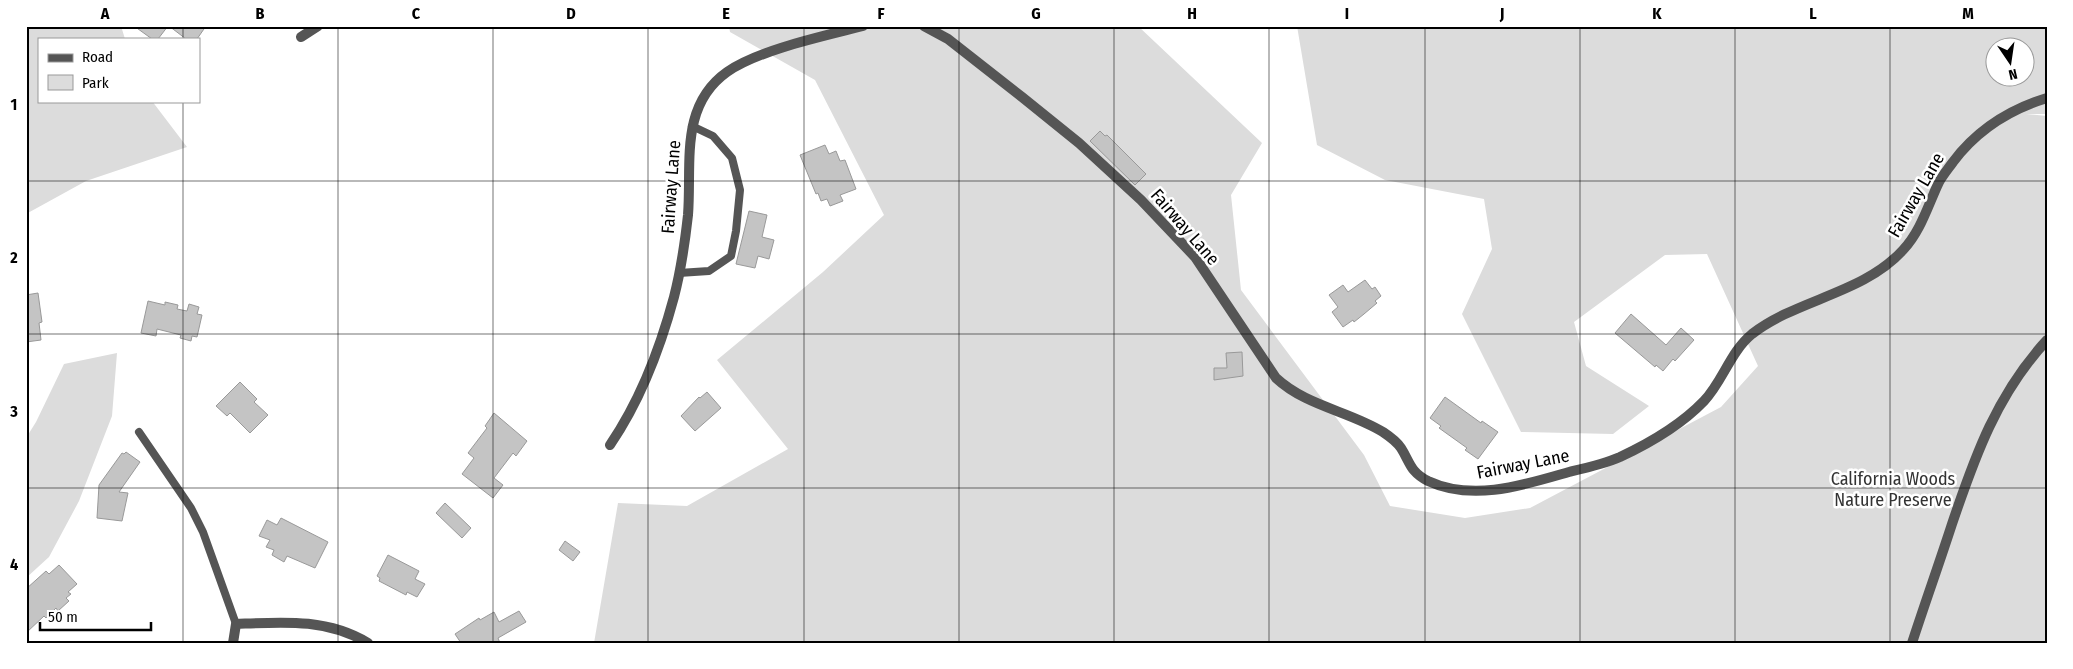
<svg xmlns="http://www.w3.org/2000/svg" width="2073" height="669" font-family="'Fira Sans Condensed',sans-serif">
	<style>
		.green { fill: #dcdcdc; fill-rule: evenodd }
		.building { fill: #c4c4c4; stroke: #999 }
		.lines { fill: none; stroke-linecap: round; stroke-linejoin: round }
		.service { stroke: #555; stroke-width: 8 }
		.minor { stroke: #555; stroke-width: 10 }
		.grid { fill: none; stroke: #000; stroke-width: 1; stroke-opacity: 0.55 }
		.labels { text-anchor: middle; stroke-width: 5; stroke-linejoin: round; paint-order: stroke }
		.street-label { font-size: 18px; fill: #000; stroke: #fff }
		.park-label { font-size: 18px; fill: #333; stroke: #fff }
		.neatline { fill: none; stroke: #000; stroke-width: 2 }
		.grid-label { font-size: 16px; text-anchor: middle; font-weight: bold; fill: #000 }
	</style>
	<rect width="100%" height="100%" fill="#fff"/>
	<!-- green -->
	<path class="green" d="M26,26H121L125,39H39V101H152L187,147L86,181L26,214Z
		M729,26H1138L1262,143L1231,195L1241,290L1364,455L1390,506L1465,518L1530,508L1721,407L1758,366L1707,254L1665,255L1574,322L1586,366L1649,406L1613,434L1521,432L1462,314L1492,249L1484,199L1385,180L1317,145L1297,26H2047V114H2026L2047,116V643H594L618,503L687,506L788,449L717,360L823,272L884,215L815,80L730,32ZM1996,48H2026V78H1996Z
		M117,353L112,416L79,501L49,557L26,578V438L36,422L64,364Z"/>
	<!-- building -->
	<path class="building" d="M134,26H168L158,39H152Z
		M169,26H206L197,39H186Z
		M1100,131L1105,136L1107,135L1146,174L1135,185L1090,141Z
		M825,145L829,154L836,151L840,161L845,160L856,189L840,195L843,201L830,206L827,199L821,201L818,193L816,194L800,155Z
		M749,211L767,215L762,237L774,240L769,259L758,256L755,268L736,264Z
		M1365,280L1372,289L1375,287L1381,296L1375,301L1377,303L1364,314L1354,322L1353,320L1343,327L1332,312L1338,307L1329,295L1343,285L1348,292Z
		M38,293L42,322L39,323L41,340L26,342V295Z
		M148,301L165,305V302L178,305L177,309L187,311L189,304L199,307L197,314L202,315L197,337L192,336L191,341L180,338L181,335L157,329L156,336L141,333Z
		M1631,314L1666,345L1681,328L1694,340L1675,361L1673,359L1663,371L1656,365L1655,367L1615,333Z
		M1242,352L1243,376L1214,380V368H1227L1226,353Z
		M240,382L257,399L254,402L268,415L250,433L230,413L227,416L216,406Z
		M707,392L721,408L695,431L681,416L699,397L700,398Z
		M1445,397L1481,423L1482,421L1498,432L1478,459L1465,450L1467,448L1439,428L1441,426L1430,418Z
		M494,413L527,441L516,456L513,453L494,478L503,485L493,498L462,474L474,458L468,453L487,428L485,426Z
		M126,452L140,462L119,492L128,493L122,521L97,518L99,485L122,453L124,454Z
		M445,503L471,528L462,538L436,513Z
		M281,518L328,542L315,568L287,556L284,562L272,555L274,550L266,547L270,540L259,536L267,520L277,525Z
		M565,541L580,552L573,561L559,550Z
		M388,555L419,571L415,579L425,584L417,597L407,592L406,595L379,581L380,578L377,576Z
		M59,565L77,584L68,592L71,594L66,598L69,601L58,611L56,608L46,618L44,616L26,633V589L46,571L49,574Z
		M519,611L526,622L498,638L500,643H461L455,634L479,618L480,620L494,612L499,622Z"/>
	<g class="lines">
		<!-- service -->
		<path class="service" d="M679,273L709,271L731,256L736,231L740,190L732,158L713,136L692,126
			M139,432L191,508L203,532L236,624"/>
		<!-- minor -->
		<path class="minor" d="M924,26L948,39L1022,97L1079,143L1141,200L1195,257L1276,378C1306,406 1349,411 1383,432C1389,436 1397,442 1401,448C1410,462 1410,472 1428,481C1473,502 1524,485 1569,472C1586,468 1604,464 1620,457C1650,443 1681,425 1704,401C1723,381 1730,352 1752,334C1797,299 1863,294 1903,250C1921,231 1928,205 1939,182C1943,175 1948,169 1953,162C1977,130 2008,110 2047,98
			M301,37L318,26
			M610,445C640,401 660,349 674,297C681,270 685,242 688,215C692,164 679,106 727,72C758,50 824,36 863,26
			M233,643L236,624C282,622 327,618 368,643
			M1912,643C1925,603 1939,564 1952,524C1975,456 1997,394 2047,340"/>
	</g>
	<!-- grid -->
	<path class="grid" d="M183,26V39M338,26V643M493,26V643M648,26V643M804,26V643M959,26V643M1114,26V643M1269,26V643M1425,26V643M1580,26V643M1735,26V643M1890,26V643M183,101V643M26,181H2047M26,334H2047M26,488H2047"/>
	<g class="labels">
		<!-- street labels -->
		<g class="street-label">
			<text transform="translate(671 187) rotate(-86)" y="6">Fairway Lane</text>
			<text transform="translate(1916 195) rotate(-60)" y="6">Fairway Lane</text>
			<text transform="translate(1185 227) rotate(49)" y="6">Fairway Lane</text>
			<text transform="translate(1523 464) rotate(-11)" y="6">Fairway Lane</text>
		</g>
		<!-- park labels -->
		<g class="park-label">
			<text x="1893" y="485">California Woods<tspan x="1893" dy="21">Nature Preserve</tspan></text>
		</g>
	</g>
	<!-- border -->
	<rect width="2073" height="669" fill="none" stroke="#ffffff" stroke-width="55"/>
	<!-- legend -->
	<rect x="38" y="38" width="162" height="65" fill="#ffffff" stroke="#999999"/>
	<rect x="48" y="54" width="25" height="8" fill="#555555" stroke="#999999"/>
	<text x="82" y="62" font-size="15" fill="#000000">Road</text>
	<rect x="48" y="75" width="25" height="15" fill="#dcdcdc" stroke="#999999"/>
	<text x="82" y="88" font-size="15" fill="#000000">Park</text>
	<!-- north arrow -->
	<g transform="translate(2010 62) rotate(167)"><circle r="24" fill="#ffffff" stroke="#999999"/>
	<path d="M0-4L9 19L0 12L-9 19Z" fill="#000000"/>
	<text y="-8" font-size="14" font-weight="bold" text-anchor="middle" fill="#000000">N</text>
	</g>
	<!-- scale -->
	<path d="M40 622v8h111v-8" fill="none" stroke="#000000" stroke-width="2.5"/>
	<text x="48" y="622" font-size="15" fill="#000000" stroke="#ffffff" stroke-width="4" paint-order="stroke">50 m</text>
	<rect x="28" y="28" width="2018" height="614" class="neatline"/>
	<g class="grid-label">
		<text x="105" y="19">A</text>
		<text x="260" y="19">B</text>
		<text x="416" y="19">C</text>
		<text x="571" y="19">D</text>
		<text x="726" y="19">E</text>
		<text x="881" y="19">F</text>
		<text x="1036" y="19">G</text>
		<text x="1192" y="19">H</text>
		<text x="1347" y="19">I</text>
		<text x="1502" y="19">J</text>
		<text x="1657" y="19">K</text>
		<text x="1813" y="19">L</text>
		<text x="1968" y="19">M</text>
		<text x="14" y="110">1</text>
		<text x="14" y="263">2</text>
		<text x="14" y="417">3</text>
		<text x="14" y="570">4</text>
	</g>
</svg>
